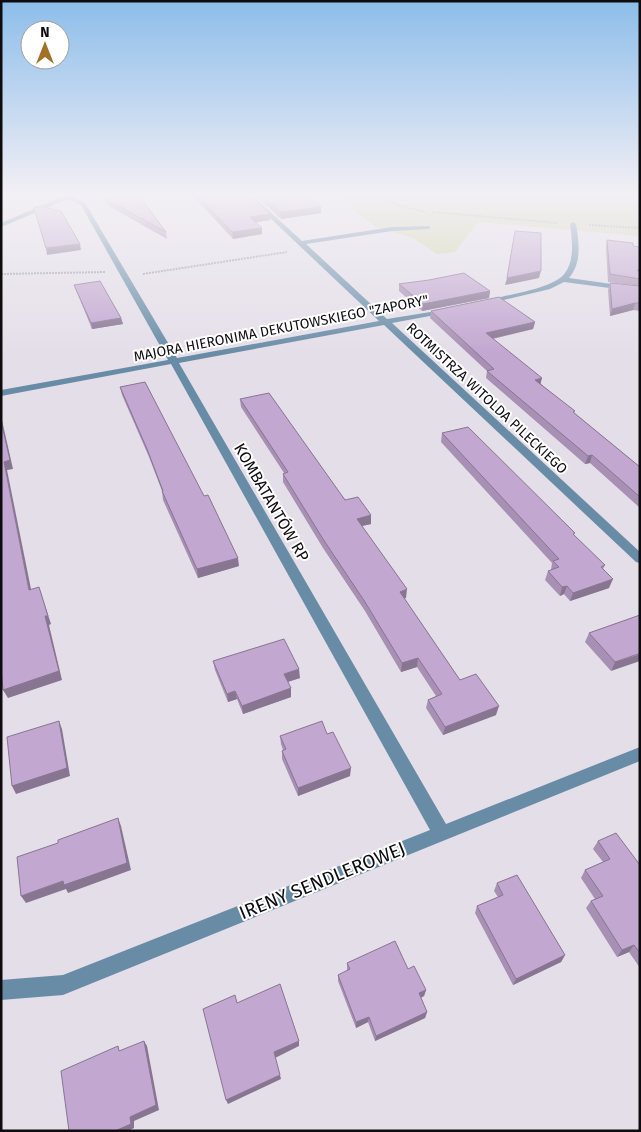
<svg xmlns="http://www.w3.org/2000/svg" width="641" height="1132" font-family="'Fira Sans',sans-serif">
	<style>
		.green { fill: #d1d5a7 }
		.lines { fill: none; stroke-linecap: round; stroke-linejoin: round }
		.path { stroke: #a09ca3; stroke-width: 2; stroke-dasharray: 2 1; stroke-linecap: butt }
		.minor { fill: #688ca6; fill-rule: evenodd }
		.wall { fill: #a790b3 }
		.shaded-wall { fill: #887592 }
		.building { fill: #c2a7d0; stroke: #887592 }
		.labels { text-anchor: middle; stroke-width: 4; stroke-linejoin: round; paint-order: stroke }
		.far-street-label { font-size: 14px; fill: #0e0c0f; stroke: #fff }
		.street-label { font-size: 16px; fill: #0e0c0f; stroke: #fff }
		.near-street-label { font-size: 19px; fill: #0e0c0f; stroke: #fff }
	</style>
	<rect width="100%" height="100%" fill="#e4dee8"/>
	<!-- green -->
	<path class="green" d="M334,196H640V236L478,222L455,252L437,254L413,238L376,227Z"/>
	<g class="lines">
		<!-- path -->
		<path class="path" d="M380,196L400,206L426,212
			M432,212L558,223
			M589,225L640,228
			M1,274L106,272
			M143,274L287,252"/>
		<!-- minor -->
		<path class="minor" d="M64,196H72L85,203L177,358L379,321L247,196H253L302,241L392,227L430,226V228L428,229L392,231L306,244L387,319L449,309V313H446L392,323L640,552V563L636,562L384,325L179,363L446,824L640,747V761L63,995L1,1000V980L63,975L430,830L171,364L1,396V390L168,360L81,205L68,199L1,227V223Z
			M573,222L576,224C579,242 582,263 569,278L640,288V292L564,282L550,289L482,305V301C502,296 554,289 565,273C575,260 572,239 570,224Z"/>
	</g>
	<!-- wall -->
	<path class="wall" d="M102,196H139L166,232L167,239L107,205Z
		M193,196H250L270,220L256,222L262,234L233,239Z
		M256,196H309L321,213L281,219Z
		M607,240L633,246L640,251V286L608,282L606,247Z
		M610,283L640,286V311L633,310L610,316L608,290Z
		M399,284L490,291L489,298L422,311L399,291Z
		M74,285L121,318L123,324L92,329L76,290Z
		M431,311L535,322L533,329L493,339L541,384L574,413L640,467V508L590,463L585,464L486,378L487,371L430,318Z
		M120,387L239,566L198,578L163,500L162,491L149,457L122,395Z
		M240,399L371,524L362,526L406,598H404L460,680L496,715L443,735L426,708L428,700L436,696L417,667L401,672L365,611L323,548L283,482V474L284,473L241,407Z
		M442,433L574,536L605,565L603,569L609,588L570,601L564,594L560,596L545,580L548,571L551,570L552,563L441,442Z
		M640,615L611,671L585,642L589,633Z
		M213,661L300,678L288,682L291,697L243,714L237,699L228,702L215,670Z
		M327,734L350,776L298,796L282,759V751L283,750L281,744L280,736Z
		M598,841L640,865V968L629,952L617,957L586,908L591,901L595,899L581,878L585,870L603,862L593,849Z
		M497,883L565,955L561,962L513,985L475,913L477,906L498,897L494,891Z
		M347,963L408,969L426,990L424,996L421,998L427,1012L425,1018L375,1041L368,1022L356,1028L338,981V975L347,971Z"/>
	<!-- shaded-wall -->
	<path class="shaded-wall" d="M321,207V213L281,219L280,212Z
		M270,214V220L250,223V217Z
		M262,228V234L233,239L232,232Z
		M80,244L81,250L47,255L46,248Z
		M541,271L539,278L505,285L507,278Z
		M490,291L489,298L422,311L423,304Z
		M635,303L633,310L610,316L612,309Z
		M121,318L123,324L92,329L91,323Z
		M535,322L533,329L485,340L486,333Z
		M542,378L540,386L535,380Z
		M1,416L13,469L7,470L33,599L29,590L4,462Z
		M592,455L590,463L585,464L588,456Z
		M371,515V524L357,527V519Z
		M238,558L239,566L198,578L197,569Z
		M613,579L609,588L570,601L573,593Z
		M567,586L564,594L560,596L562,587Z
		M39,587L51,624L49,625L62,680L8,698L3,690L45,616Z
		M407,589L406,598L399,600L400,592Z
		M640,654V661L611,671L615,662Z
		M418,658L417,667L401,672L402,663Z
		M299,669L300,678L284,683V674Z
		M291,688V697L243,714L242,706Z
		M235,691L237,699L228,702L227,694Z
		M499,706L496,715L443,735L445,727Z
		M59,721L62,729L70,776L16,794L12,786Z
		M351,768L350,776L298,796V788Z
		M118,818L121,826L131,870L68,893L66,889L26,903L21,896L63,881Z
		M634,945L629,952L617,957L622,950Z
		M565,955L561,962L513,985L516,979Z
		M426,990L424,996L417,999L419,993Z
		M427,1012L425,1018L375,1041L376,1036Z
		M369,1017L368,1022L356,1028V1022Z
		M144,1041L147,1046L159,1110L134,1121V1128L128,1131H115L130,1117Z
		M299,1041V1046L275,1058L274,1052Z
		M280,1075L281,1079L228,1104L226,1100Z"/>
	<!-- building -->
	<path class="building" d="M104,196H139L166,232L106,199Z
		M198,196H250L270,214L250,217L262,228L232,232Z
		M262,196H309L321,207L280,212Z
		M39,206L61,211L80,244L46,248L34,208Z
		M515,231L541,233V271L507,278Z
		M607,240L633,243V246L639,247L640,251V270H637L640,273V279L610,274Z
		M464,273L490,291L423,304L399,284L429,280Z
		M100,281L121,318L91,323L74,285Z
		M610,283L640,286V303H635L612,309Z
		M499,297L535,322L486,333L542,378L535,380L575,411L573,412L640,467V497L592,455L588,456L487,371L494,369L431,311Z
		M145,382L204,496L208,495L238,558L197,569L162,491H163L147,449L120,387Z
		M269,393L345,500L358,497L371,515L357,519L407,589L400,592L460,680L476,674L499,706L445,727L428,700L442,694L418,658L402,663L365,602L323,539L283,474L288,472L240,399Z
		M1,421L10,460L4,462L29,590L39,587L48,616H45L59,671L3,690L1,669Z
		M468,427L575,533L573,534L605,565L601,567L613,579L573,593L567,586L562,587L548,571L559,567L553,561L559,559L442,433Z
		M640,615V654H638L615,662L589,633Z
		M284,639L299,669L284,674L291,688L242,706L235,691L227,694L213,661Z
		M59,721L67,768L12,786L7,737Z
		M322,721L327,734L333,732L351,768L298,788L282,751L286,749L280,736Z
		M118,818L127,863L64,885L63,881L21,896L17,857L58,843V840Z
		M616,833L640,865V953L634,945L622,950L591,901L603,896L585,870L610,859L598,841Z
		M517,875L565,955L516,979L477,906L503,895L497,883Z
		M395,941L408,969L414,966L426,990L419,993L427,1012L376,1036L369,1017L356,1022L338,975L350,969L347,963Z
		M280,984L299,1041L274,1052L280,1075L226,1100L203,1009L235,995L237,1003Z
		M144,1041L156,1105L130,1117L131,1124L115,1131H69L61,1071L118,1046L119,1051Z"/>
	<!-- sky -->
	<linearGradient id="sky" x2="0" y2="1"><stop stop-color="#8cbdea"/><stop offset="0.55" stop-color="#f3f0f5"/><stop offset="1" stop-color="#f3f0f5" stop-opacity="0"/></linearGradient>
	<rect width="641" height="354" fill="url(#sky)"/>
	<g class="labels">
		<!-- far-street labels -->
		<g class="far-street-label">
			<text transform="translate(281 328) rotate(-11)" y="5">MAJORA HIERONIMA DEKUTOWSKIEGO "ZAPORY"</text>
			<text transform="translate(487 398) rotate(43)" y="5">ROTMISTRZA WITOLDA PILECKIEGO</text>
		</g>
		<!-- street labels -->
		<g class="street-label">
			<text transform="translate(272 502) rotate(60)" y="6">KOMBATANTÓW RP</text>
		</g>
		<!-- near-street labels -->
		<g class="near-street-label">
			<text transform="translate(322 880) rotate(-22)" y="7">IRENY SENDLEROWEJ</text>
		</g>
	</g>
	<!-- border -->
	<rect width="641" height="1132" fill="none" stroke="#0e0c0f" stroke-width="5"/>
	<!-- north arrow -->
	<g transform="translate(45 45)"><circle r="24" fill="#ffffff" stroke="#9f9e9f"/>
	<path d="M0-4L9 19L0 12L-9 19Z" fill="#a37028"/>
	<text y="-8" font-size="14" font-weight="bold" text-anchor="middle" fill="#0e0c0f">N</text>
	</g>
</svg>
